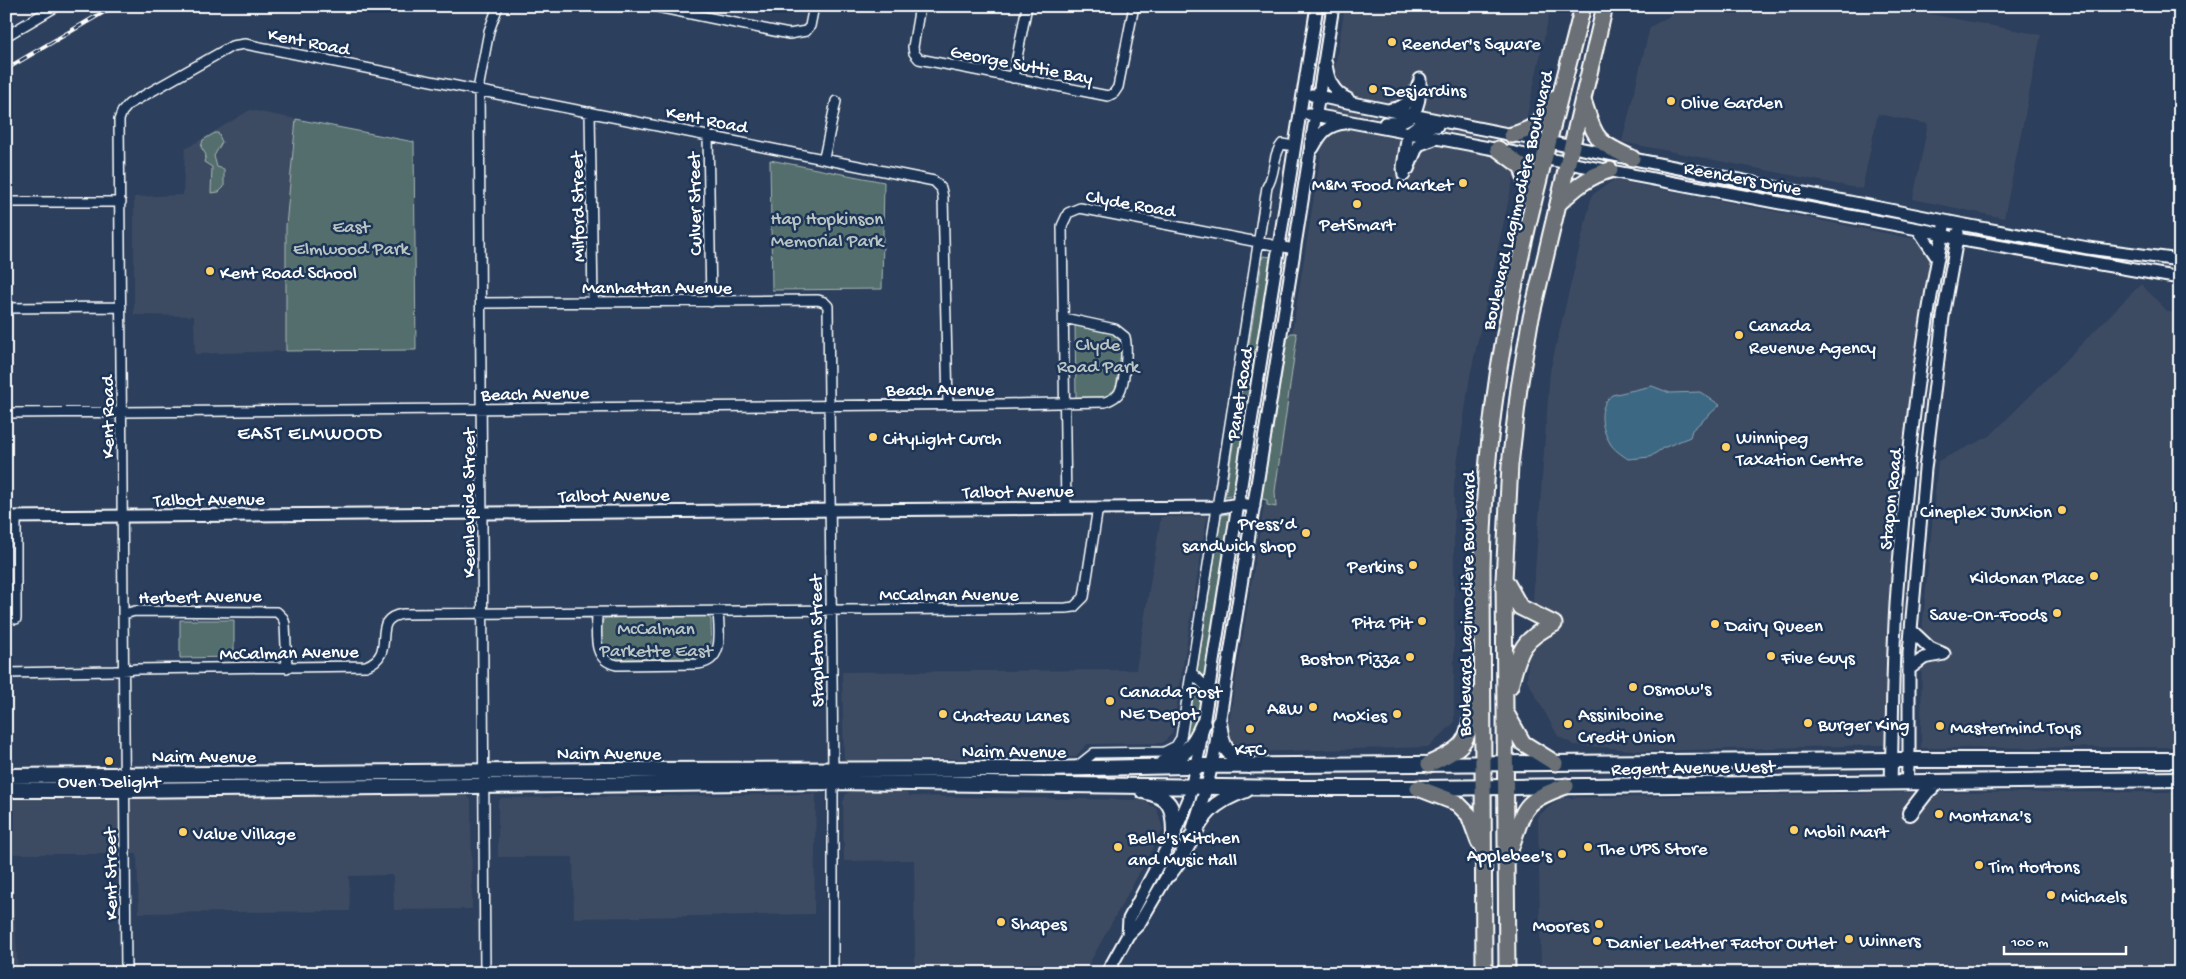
<svg xmlns="http://www.w3.org/2000/svg" width="2186" height="979" font-family="'Gochi Hand',sans-serif">
	<style>
		.built { fill: #3d4b62 }
		.green { fill: #536e6c; stroke: #a9b6b6 }
		.water { fill: #3d6883; stroke: #8ba4b5 }
		.lines { fill: none; stroke-linecap: round; stroke-linejoin: round }
		.minor-casing { stroke: #fff; stroke-width: 12 }
		.tertiary-casing { stroke: #fff; stroke-width: 15 }
		.secondary-casing { stroke: #fff; stroke-width: 18 }
		.primary-casing { stroke: #fff; stroke-width: 19 }
		.minor { stroke: #1d3557; stroke-width: 9 }
		.tertiary { stroke: #1d3557; stroke-width: 11 }
		.secondary { stroke: #1d3557; stroke-width: 14 }
		.primary { stroke: #6a7074; stroke-width: 15 }
		.rail-casing { stroke: #fff; stroke-width: 4.5 }
		.rail { stroke: #1d3557; stroke-width: 2.5; stroke-dasharray: 8; stroke-linecap: butt }
		.poi-dot { fill: #ffd166; stroke: #1d3557; stroke-width: 2 }
		.labels { text-anchor: middle; stroke-width: 5; stroke-linejoin: round; paint-order: stroke }
		.street-label { font-size: 19px; fill: #fff; stroke: #1d3557 }
		.poi-label { font-size: 19px; fill: #fff; stroke: #1d3557; text-anchor: start }
		.park-label { font-size: 19px; fill: #bac5c4; stroke: #1d3557 }
		.neighbourhood-label { font-size: 20px; letter-spacing: 1px; fill: #fff; stroke: #1d3557 }
	</style>
	<rect width="100%" height="100%" fill="#2c3f5c"/>
	<filter id="ink" filterUnits="userSpaceOnUse"><feTurbulence type="fractalNoise" baseFrequency=".02" numOctaves="2"/><feDisplacementMap in="SourceGraphic" scale="10" xChannelSelector="R" yChannelSelector="G"/><feConvolveMatrix kernelMatrix="1 2 1 2 8 2 1 2 1" color-interpolation-filters="sRGB"/></filter>
	<g filter="url(#ink)">
		<!-- built -->
		<path class="built" d="M1345,6H1551L1470,376L1454,485V723L1429,747L1244,752L1227,734Z
			M1687,6H1887L2041,35L2004,218L1913,199L1928,124L1878,114L1862,189L1622,142L1650,27Z
			M250,110L296,119L286,226V351L195,354L194,316L134,315V197L183,195L185,149Z
			M1614,180L1925,241L1937,255L1889,632L1884,745L1644,751L1574,745L1558,736L1527,680L1550,371L1592,195Z
			M2141,284L2168,312L2180,313V747L1921,748L1922,632L1938,461L1990,436Z
			M1207,516L1172,734L1162,743L1087,744L1075,757L844,760L842,672L1136,670L1161,517Z
			M853,790L905,791L909,796L1142,800L1157,809L1163,830L1084,973H915L914,860L844,861L843,803L846,794Z
			M2180,792V973H1541L1538,816L1561,798L1885,793Z
			M464,793L471,800L472,909L394,910L393,875L349,876L350,911L139,913L137,854H11L18,973H6V798Z
			M816,794L814,914L574,918L573,857H498V803L501,798Z"/>
		<!-- green -->
		<path class="green" d="M296,119L414,142L416,350L286,351V226Z
			M215,133H218L222,142L214,156L217,167L224,169V187L219,192L211,193L212,167L204,162L206,155L201,147L203,140Z
			M770,160L884,182L882,289L772,290Z
			M1263,256L1274,257L1236,492L1233,495L1225,496Z
			M1075,325L1112,333L1119,337L1122,346L1116,388L1106,397L1076,398Z
			M1291,333H1296L1297,336L1275,491L1276,507L1267,505V500L1262,499V495L1288,336Z
			M1224,514L1231,515L1206,681L1197,674V671L1221,518Z
			M706,616L711,619C711,636 715,651 698,658L615,659C600,652 594,631 605,618Z
			M180,620H234V657L180,658Z
			M1195,682L1202,688L1204,693L1199,728L1185,743Z"/>
		<!-- water -->
		<path class="water" d="M1652,386L1670,393L1700,392L1720,405L1692,430L1690,437L1663,448L1650,457L1628,459C1622,455 1613,449 1610,443C1601,428 1597,407 1612,395Z"/>
		<g class="lines">
			<!-- minor casing -->
			<g class="minor-casing">
				<path id="minor" d="M652,6L789,34L806,31L810,26L814,6
					M920,6L913,47L914,53L919,59L1108,96L1114,93L1118,87L1134,6
					M6,36L57,6
					M1013,78L1027,6
					M590,112L593,303
					M708,135L711,302
					M824,158L836,101
					M6,202H121
					M481,303L818,300L824,302L828,306L833,769V973
					M6,308L121,307
					M6,413L1004,404L1105,402C1110,400 1116,398 1119,393C1125,383 1128,349 1125,337L1115,329L1064,318
					M1066,508L1062,226L1068,213L1080,208L1294,249
					M16,517V619
					M597,613C597,633 591,660 617,665L698,664C725,661 719,631 718,611
					M124,614L135,611L277,612L283,618L285,624L287,668
					M1191,672L1209,690
					M6,673L114,671L136,669L366,666C400,653 367,619 403,614L1066,608L1074,607L1084,597L1098,507
					M1075,768L1094,753L1164,752L1176,746L1181,738L1267,187C1276,174 1272,155 1282,144L1294,146
					M126,973L119,120L122,112L129,104L232,46L245,44L934,181L941,188L943,197L948,404
					M485,973L479,84L489,31L498,6"/>
			</g>
			<!-- tertiary casing -->
			<g class="tertiary-casing">
				<path id="tertiary" d="M1326,64C1328,80 1333,92 1348,99
					M1312,95L1960,224L2088,248L2180,260
					M1391,109C1406,109 1414,96 1419,83
					M1309,114L1934,232L1957,239L2180,278
					M1385,123C1416,124 1421,106 1420,79
					M1313,148C1321,133 1327,125 1345,123
					M1408,169L1418,145L1434,139
					M1404,175L1403,167L1408,133L1417,126H1437
					M1918,229L1938,259
					M6,517L1221,507L1239,504L1254,506
					M1911,630L1930,648L1944,654
					M1909,669L1924,658L1944,654
					M1891,783C1893,719 1892,654 1897,590C1906,469 1919,346 1944,227
					M1907,783L1909,751V653L1925,469L1943,317L1958,233
					M1193,828L1207,786L1214,755L1333,6
					M1128,935L1129,919L1174,834L1189,799L1199,750L1317,6
					M1107,973L1128,935L1139,924L1173,866"/>
			</g>
			<!-- secondary casing -->
			<g class="secondary-casing">
				<path id="secondary" d="M1219,723C1223,751 1225,751 1249,766
					M1163,763C1185,756 1194,745 1203,724
					M6,776L605,770L1045,769L1186,766L1892,760H2180
					M6,790H124L833,782L1290,788H1418L2180,779
					M1143,791C1171,797 1174,807 1174,834
					M1910,813L1927,791L1938,782
					M1169,874C1200,836 1192,808 1246,790"/>
			</g>
			<!-- primary casing -->
			<g class="primary-casing">
				<path id="primary" d="M1583,100C1596,139 1594,141 1632,158
					M1512,135C1538,128 1542,120 1555,98
					M1498,149L1522,167L1532,204
					M1558,204C1574,189 1588,176 1610,170
					M1506,582L1520,607L1554,624
					M1510,686C1519,653 1520,640 1554,624
					M1507,715L1523,743L1555,763
					M1429,764C1473,744 1465,740 1477,696
					M1418,788L1457,803L1469,815L1479,842
					M1510,850C1525,807 1521,802 1566,786
					M1484,973L1482,568C1483,500 1489,434 1499,368C1519,246 1553,126 1583,6
					M1507,973L1504,580L1510,465L1519,388L1530,322L1605,6"/>
			</g>
			<!-- minor -->
			<use href="#minor" class="minor"/>
			<!-- tertiary -->
			<use href="#tertiary" class="tertiary"/>
			<!-- secondary -->
			<use href="#secondary" class="secondary"/>
			<!-- primary -->
			<use href="#primary" class="primary"/>
			<!-- rail casing -->
			<g class="rail-casing">
				<path id="rail" d="M6,69L114,6"/>
			</g>
			<!-- rail -->
			<use href="#rail" class="rail"/>
		</g>
	</g>
	<!-- markers -->
	<g class="poi-dot">
		<circle cx="1392" cy="42" r="5"/>
		<circle cx="1373" cy="89" r="5"/>
		<circle cx="1671" cy="101" r="5"/>
		<circle cx="1463" cy="183" r="5"/>
		<circle cx="1357" cy="204" r="5"/>
		<circle cx="210" cy="271" r="5"/>
		<circle cx="1739" cy="335" r="5"/>
		<circle cx="873" cy="437" r="5"/>
		<circle cx="1726" cy="447" r="5"/>
		<circle cx="2062" cy="510" r="5"/>
		<circle cx="1306" cy="533" r="5"/>
		<circle cx="1413" cy="565" r="5"/>
		<circle cx="2094" cy="576" r="5"/>
		<circle cx="2057" cy="613" r="5"/>
		<circle cx="1422" cy="621" r="5"/>
		<circle cx="1715" cy="624" r="5"/>
		<circle cx="1771" cy="656" r="5"/>
		<circle cx="1410" cy="657" r="5"/>
		<circle cx="1633" cy="687" r="5"/>
		<circle cx="1110" cy="701" r="5"/>
		<circle cx="1313" cy="707" r="5"/>
		<circle cx="943" cy="714" r="5"/>
		<circle cx="1397" cy="714" r="5"/>
		<circle cx="1808" cy="723" r="5"/>
		<circle cx="1568" cy="724" r="5"/>
		<circle cx="1940" cy="726" r="5"/>
		<circle cx="1250" cy="729" r="5"/>
		<circle cx="109" cy="761" r="5"/>
		<circle cx="1939" cy="814" r="5"/>
		<circle cx="1794" cy="830" r="5"/>
		<circle cx="183" cy="832" r="5"/>
		<circle cx="1118" cy="847" r="5"/>
		<circle cx="1588" cy="847" r="5"/>
		<circle cx="1562" cy="854" r="5"/>
		<circle cx="1979" cy="865" r="5"/>
		<circle cx="2051" cy="895" r="5"/>
		<circle cx="1001" cy="922" r="5"/>
		<circle cx="1599" cy="924" r="5"/>
		<circle cx="1849" cy="939" r="5"/>
		<circle cx="1597" cy="941" r="5"/>
	</g>
	<g class="labels">
		<!-- street labels -->
		<g class="street-label">
			<text transform="translate(309 40) rotate(11)" y="7">Kent Road</text>
			<text transform="translate(1022 63) rotate(11)" y="7">George Suttie Bay</text>
			<text transform="translate(707 118) rotate(11)" y="7">Kent Road</text>
			<text transform="translate(1743 177) rotate(11)" y="7">Reenders Drive</text>
			<text transform="translate(1516 200) rotate(-77)" y="7">Boulevard Lagimodière Boulevard</text>
			<text transform="translate(1131 202) rotate(10)" y="7">Clyde Road</text>
			<text transform="translate(693 204) rotate(-91)" y="7">Culver Street</text>
			<text transform="translate(576 207) rotate(-91)" y="7">Milford Street</text>
			<text x="657" y="293">Manhattan Avenue</text>
			<text x="940" y="395">Beach Avenue</text>
			<text transform="translate(535 392) rotate(-1)" y="7">Beach Avenue</text>
			<text transform="translate(1238 394) rotate(-81)" y="7">Panet Road</text>
			<text transform="translate(106 417) rotate(-90)" y="7">Kent Road</text>
			<text transform="translate(1018 490) rotate(-1)" y="7">Talbot Avenue</text>
			<text transform="translate(614 494) rotate(-1)" y="7">Talbot Avenue</text>
			<text transform="translate(209 498) rotate(-1)" y="7">Talbot Avenue</text>
			<text transform="translate(1889 499) rotate(-84)" y="7">Stapon Road</text>
			<text transform="translate(467 503) rotate(-90)" y="7">Keenleyside Street</text>
			<text x="949" y="600">McCalman Avenue</text>
			<text transform="translate(200 595) rotate(-1)" y="7">Herbert Avenue</text>
			<text transform="translate(1465 604) rotate(-89)" y="7">Boulevard Lagimodière Boulevard</text>
			<text transform="translate(815 641) rotate(-91)" y="7">Stapleton Street</text>
			<text transform="translate(289 651) rotate(-1)" y="7">McCalman Avenue</text>
			<text x="1014" y="757">Nairn Avenue</text>
			<text x="609" y="759">Nairn Avenue</text>
			<text x="204" y="762">Nairn Avenue</text>
			<text transform="translate(1693 766) rotate(-1)" y="7">Regent Avenue West</text>
			<text transform="translate(109 874) rotate(-91)" y="7">Kent Street</text>
		</g>
		<!-- poi labels -->
		<g class="poi-label">
			<text x="1402" y="49">Reender's Square</text>
			<text x="1383" y="96">Desjardins</text>
			<text x="1681" y="108">Olive Garden</text>
			<text x="1453" y="190" text-anchor="end">M&amp;M Food Market</text>
			<text x="1357" y="230" text-anchor="middle">PetSmart</text>
			<text x="220" y="278">Kent Road School</text>
			<text x="1749" y="331">Canada<tspan x="1749" dy="22">Revenue Agency</tspan></text>
			<text x="1736" y="443">Winnipeg<tspan x="1736" dy="22">Taxation Centre</tspan></text>
			<text x="883" y="444">CityLight Curch</text>
			<text x="2052" y="517" text-anchor="end">Cineplex Junxion</text>
			<text x="1296" y="529" text-anchor="end">Press’d<tspan x="1296" dy="22">sandwich shop</tspan></text>
			<text x="1403" y="572" text-anchor="end">Perkins</text>
			<text x="2084" y="583" text-anchor="end">Kildonan Place</text>
			<text x="2047" y="620" text-anchor="end">Save-On-Foods</text>
			<text x="1412" y="628" text-anchor="end">Pita Pit</text>
			<text x="1725" y="631">Dairy Queen</text>
			<text x="1781" y="663">Five Guys</text>
			<text x="1400" y="664" text-anchor="end">Boston Pizza</text>
			<text x="1643" y="694">Osmow's</text>
			<text x="1120" y="697">Canada Post<tspan x="1120" dy="22">NE Depot</tspan></text>
			<text x="1303" y="714" text-anchor="end">A&amp;W</text>
			<text x="1578" y="720">Assiniboine<tspan x="1578" dy="22">Credit Union</tspan></text>
			<text x="953" y="721">Chateau Lanes</text>
			<text x="1387" y="721" text-anchor="end">Moxies</text>
			<text x="1818" y="730">Burger King</text>
			<text x="1950" y="733">Mastermind Toys</text>
			<text x="1250" y="755" text-anchor="middle">KFC</text>
			<text x="109" y="787" text-anchor="middle">Oven Delight</text>
			<text x="1949" y="821">Montana's</text>
			<text x="1804" y="837">Mobil Mart</text>
			<text x="193" y="839">Value Village</text>
			<text x="1128" y="843">Belle's Kitchen<tspan x="1128" dy="22">and Music Hall</tspan></text>
			<text x="1598" y="854">The UPS Store</text>
			<text x="1552" y="861" text-anchor="end">Applebee's</text>
			<text x="1989" y="872">Tim Hortons</text>
			<text x="2061" y="902">Michaels</text>
			<text x="1011" y="929">Shapes</text>
			<text x="1589" y="931" text-anchor="end">Moores</text>
			<text x="1859" y="946">Winners</text>
			<text x="1607" y="948">Danier Leather Factor Outlet</text>
		</g>
		<!-- park labels -->
		<g class="park-label">
			<text x="827" y="224">Hap Hopkinson<tspan x="827" dy="22">Memorial Park</tspan></text>
			<text x="351" y="232">East<tspan x="351" dy="22">Elmwood Park</tspan></text>
			<text x="1098" y="350">Clyde<tspan x="1098" dy="22">Road Park</tspan></text>
			<text x="656" y="634">McCalman<tspan x="656" dy="22">Parkette East</tspan></text>
		</g>
		<!-- neighbourhood labels -->
		<g class="neighbourhood-label">
			<text x="310" y="439">EAST ELMWOOD</text>
		</g>
	</g>
	<!-- margin -->
	<rect width="2186" height="979" fill="none" stroke="#1d3557" stroke-width="25"/>
	<rect x="12" y="12" width="2161" height="954" fill="none" stroke="#fff" stroke-width="2" filter="url(#ink)"/>
	<!-- scale -->
	<path d="M2004 946v8h122v-8" fill="none" stroke="#ffffff" stroke-width="2.5"/>
	<text x="2011" y="946" font-size="15" fill="#ffffff" stroke="#1d3557" stroke-width="4" paint-order="stroke">100 m</text>
</svg>
